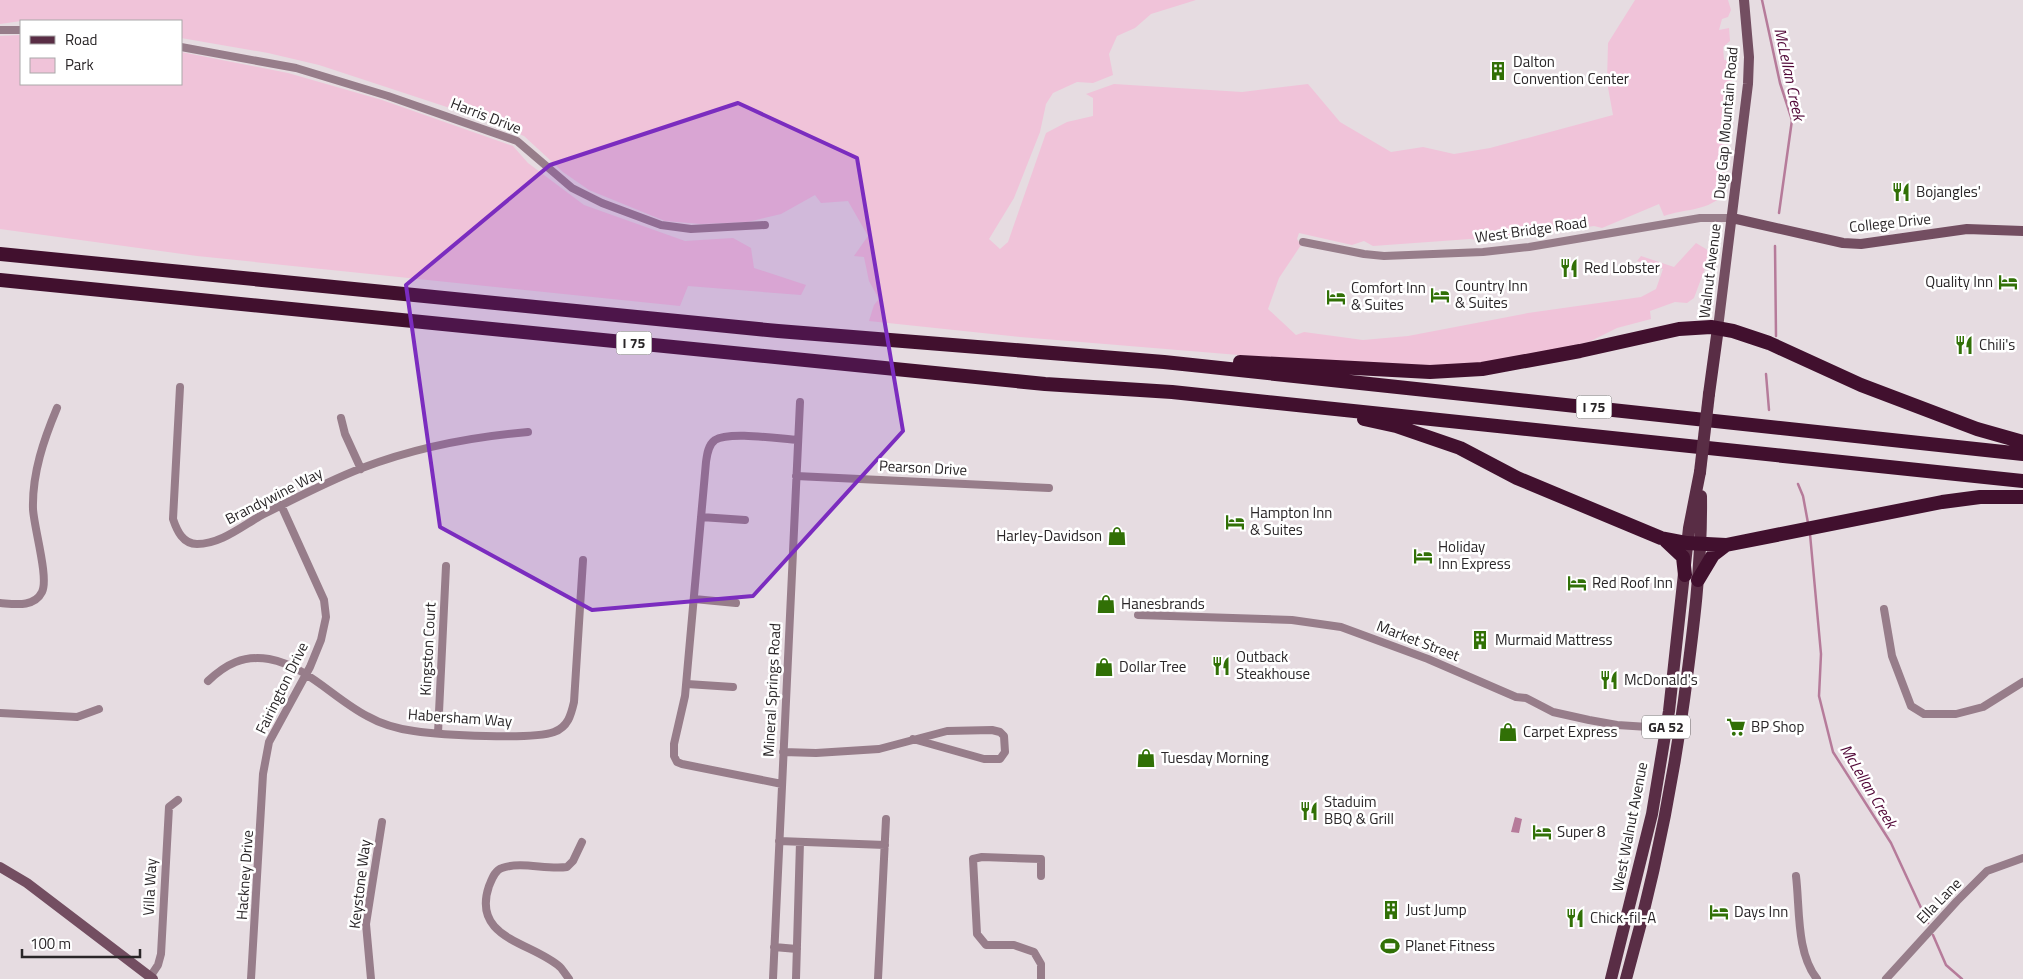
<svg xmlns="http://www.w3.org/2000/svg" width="2023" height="979" font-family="'Titillium Web',sans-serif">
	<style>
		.green { fill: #f0c3d9 }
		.water { fill: #b67b9a }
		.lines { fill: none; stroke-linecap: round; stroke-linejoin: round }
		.stream { stroke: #b67b9a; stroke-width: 2.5 }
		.street { stroke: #977d8a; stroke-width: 8 }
		.secondary { stroke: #734e61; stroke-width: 10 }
		.primary { stroke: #592d45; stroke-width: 12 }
		.highway { stroke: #41102e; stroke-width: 14 }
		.primary-bridge { stroke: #592d45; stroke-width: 12 }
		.marked { fill: #7b2cbf; fill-opacity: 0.2; stroke: #7b2cbf; stroke-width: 4; stroke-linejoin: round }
		.labels { text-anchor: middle; stroke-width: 5; stroke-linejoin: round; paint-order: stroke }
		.shield { fill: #fff; stroke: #6a6768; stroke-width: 1 }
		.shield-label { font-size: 14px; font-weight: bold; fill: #2a2628 }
		.poi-label { font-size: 15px; fill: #2a2628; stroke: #fff; text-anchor: start }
		.street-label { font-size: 15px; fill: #2a2628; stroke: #fff }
		.water-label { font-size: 16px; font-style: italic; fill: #510737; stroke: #fff }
	</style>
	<rect width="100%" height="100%" fill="#e6dce1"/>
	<!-- green -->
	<path class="green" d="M0,0H1196L1151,14L1135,28L1117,36L1109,54L1113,75L1093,83L1077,82L1053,93L1046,104L1040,132L1014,198L989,239L1000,249L1008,242L1046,133L1067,122L1093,116V98L1086,94L1114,84L1242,92L1308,84L1340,122L1391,152L1423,147L1454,154L1490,148L1613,115L1607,82L1608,43L1635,0H1728L1731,10L1728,17L1722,19L1719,30L1729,28L1730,41L1723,47L1724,60L1732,59L1731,120L1721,197C1705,211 1684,209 1664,216L1659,204L1602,228L1594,226L1494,242L1470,239L1373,246L1364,241L1352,245L1299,233L1297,239L1301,245L1279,278L1268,309L1296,335L1304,332L1363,340L1408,336L1528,313L1641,297L1656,289L1663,269L1637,261L1641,256L1674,267L1696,243L1711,252L1694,298L1687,303L1675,302L1650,311L1651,319L1617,328L1589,342L1488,366L1395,368L1020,337L869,321L874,305L879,299L869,281L864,257L854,256L868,236L848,201L821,203L815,195L781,214L748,222L701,224L665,221L589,190L563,172L524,136L459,111L319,65L268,53L181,38V21H21L0,24Z
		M21,35V84H181V52L288,73L382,100L513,146L528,163L584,205L685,241L733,238L751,248L754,268L806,285L801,295L688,286L680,306L197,256L0,229V36Z"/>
	<!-- water -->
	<path class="water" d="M1515,817L1522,819L1519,833L1511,832Z"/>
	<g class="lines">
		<!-- stream -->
		<path class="stream" d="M1762,0L1780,83L1792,120L1779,213
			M1775,246L1776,336
			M1766,374L1769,410
			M1798,484L1803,496L1808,523
			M1810,534L1821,654L1819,696L1833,752L1891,843L1928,923
			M1933,935L1946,965L1962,979"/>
		<!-- street -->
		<path class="street" d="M0,30H21
			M181,47L296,68L388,96L517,141L572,188L602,203L661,225L691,229L765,225
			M1303,242L1364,254L1384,256L1483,252L1529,247L1700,218H1732
			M180,387L173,519C177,531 183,544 197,544C221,544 242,526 262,515C294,499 328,481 362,468C417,447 469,437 528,432
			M341,418L345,434L361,469
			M796,476L1049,488
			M701,517L745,520
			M694,599L736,603
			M0,603C14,604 34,608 42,592C49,578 34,528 33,509C32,473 44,439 57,408
			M1884,609L1892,656L1911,706L1924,714H1956L1983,707L2023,682
			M1138,615L1292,620L1341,627L1428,659L1516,697L1526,698L1553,712L1589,720L1617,725L1680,729
			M208,681C226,664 243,655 269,659C307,666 334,699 367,716C381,724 399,729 414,731C441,735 532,740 554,732C568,727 571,715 574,702L583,560
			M687,684L733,687
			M0,713L77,717L99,709
			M438,733L446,566
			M783,752L816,753L879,749L947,731L992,730L1000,732L1004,736L1005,752L1000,759H984L913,739
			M782,784L682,764L677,762L674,756V744L685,696L706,462C707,455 708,445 715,440C729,431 780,439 798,440
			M779,841L885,845
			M1796,876C1800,909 1796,952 1817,979
			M774,947L797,949
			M150,977L158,965L161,954L169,807L178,800
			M251,979L263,774L269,742L310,667L321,640L326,617L324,600L281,505
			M371,979L366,924L382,822
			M569,979C566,975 563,970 560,967C532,942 471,939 489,886C492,879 495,870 502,868C522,861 546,870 567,867L573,861L582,842
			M773,979L800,402
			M796,979L800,842
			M878,979L886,819
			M1041,979V964L1034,952L1014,945H986L977,934L973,859L982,857L1041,859V876
			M1886,979L1957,901L1987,871L2023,858"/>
		<!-- secondary -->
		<path class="secondary" d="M1732,218L1843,243L1861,244L1967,229L2023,231
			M1718,328L1748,84L1749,57L1744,0
			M0,867L27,883L153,979"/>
		<!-- primary -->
		<path class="primary" d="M1709,394L1718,328
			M1611,979L1652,814L1669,711L1689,528L1700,472
			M1626,979C1652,887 1671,795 1684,700C1693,632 1702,565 1701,496"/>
		<!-- highway -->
		<path class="highway" d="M0,254L778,331L1164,362L2023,454
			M0,280L1045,384L1172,392L2023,481
			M1240,362L1430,372L1482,369L1580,351L1679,329L1711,327L1733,331L1769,343L1861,385L1977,429L2023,442
			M1364,419L1396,426L1460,448L1517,478L1661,538L1687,543L1726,545L1942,502L1980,497H2023
			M1666,541L1683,557L1685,575
			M1698,580L1713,555L1726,545"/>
		<!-- primary-bridge -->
		<path class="primary-bridge" d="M1700,472L1709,394"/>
	</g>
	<!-- marked area -->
	<path class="marked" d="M738,103L857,158L903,431L753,596L592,610L440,527L406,285L550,165Z"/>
	<!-- icons -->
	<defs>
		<g id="building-bare" transform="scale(1.5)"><path d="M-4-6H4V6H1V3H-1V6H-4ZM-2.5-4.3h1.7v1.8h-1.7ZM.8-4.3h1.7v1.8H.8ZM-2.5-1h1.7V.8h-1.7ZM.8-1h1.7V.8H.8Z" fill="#317006" stroke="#fff" stroke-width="2.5" paint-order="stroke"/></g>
		<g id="restaurant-bare" transform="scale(1.5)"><path d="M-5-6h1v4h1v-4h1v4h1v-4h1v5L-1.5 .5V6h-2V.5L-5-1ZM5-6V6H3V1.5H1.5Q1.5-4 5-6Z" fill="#317006" stroke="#fff" stroke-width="2.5" paint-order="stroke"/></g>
		<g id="hotel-bare" transform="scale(1.5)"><path d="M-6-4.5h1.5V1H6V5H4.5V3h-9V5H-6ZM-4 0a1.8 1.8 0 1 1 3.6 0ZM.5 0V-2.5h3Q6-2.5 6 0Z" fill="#317006" stroke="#fff" stroke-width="2.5" paint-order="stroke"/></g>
		<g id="shop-bare" transform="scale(1.5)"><path d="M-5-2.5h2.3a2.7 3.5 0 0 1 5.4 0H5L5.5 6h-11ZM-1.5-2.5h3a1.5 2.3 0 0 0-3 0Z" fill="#317006" stroke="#fff" stroke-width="2.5" paint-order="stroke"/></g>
		<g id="supermarket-bare" transform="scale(1.5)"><path d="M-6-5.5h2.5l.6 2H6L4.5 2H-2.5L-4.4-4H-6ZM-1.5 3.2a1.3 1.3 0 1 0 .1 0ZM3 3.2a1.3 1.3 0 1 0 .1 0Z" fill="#317006" stroke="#fff" stroke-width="2.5" paint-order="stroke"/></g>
		<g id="stadium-bare" transform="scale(1.5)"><path d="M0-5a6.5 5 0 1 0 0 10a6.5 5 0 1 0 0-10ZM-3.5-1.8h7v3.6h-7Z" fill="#317006" stroke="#fff" stroke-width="2.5" paint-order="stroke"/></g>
	</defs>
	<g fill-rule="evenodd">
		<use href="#building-bare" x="1498" y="71"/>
		<use href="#restaurant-bare" x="1901" y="192"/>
		<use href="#restaurant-bare" x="1569" y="268"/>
		<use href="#hotel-bare" x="2008" y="282"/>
		<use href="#hotel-bare" x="1440" y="295"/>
		<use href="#hotel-bare" x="1336" y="297"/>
		<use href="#restaurant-bare" x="1964" y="345"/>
		<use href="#hotel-bare" x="1235" y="522"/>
		<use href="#shop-bare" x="1117" y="536"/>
		<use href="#hotel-bare" x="1423" y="556"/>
		<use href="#hotel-bare" x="1577" y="583"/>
		<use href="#shop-bare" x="1106" y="604"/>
		<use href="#building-bare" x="1480" y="640"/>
		<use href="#restaurant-bare" x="1221" y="666"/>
		<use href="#shop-bare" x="1104" y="667"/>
		<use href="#restaurant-bare" x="1609" y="680"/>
		<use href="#supermarket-bare" x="1736" y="727"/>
		<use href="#shop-bare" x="1508" y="732"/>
		<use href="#shop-bare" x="1146" y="758"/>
		<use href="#restaurant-bare" x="1309" y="811"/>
		<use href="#hotel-bare" x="1542" y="832"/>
		<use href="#building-bare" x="1391" y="910"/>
		<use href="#hotel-bare" x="1719" y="912"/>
		<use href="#restaurant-bare" x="1575" y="918"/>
		<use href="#stadium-bare" x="1390" y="946"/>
	</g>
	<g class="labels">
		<!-- shield labels -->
		<g class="shield">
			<rect x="616.5" y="331.5" width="35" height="23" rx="4"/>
			<rect x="1576.5" y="395.5" width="35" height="23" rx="4"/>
			<rect x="1642" y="715.5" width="48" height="23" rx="4"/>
		</g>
		<g class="shield-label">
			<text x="634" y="348">I 75</text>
			<text x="1594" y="412">I 75</text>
			<text x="1666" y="732">GA 52</text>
		</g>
		<!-- poi labels -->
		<g class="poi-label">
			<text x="1513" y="67">Dalton<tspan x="1513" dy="17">Convention Center</tspan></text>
			<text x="1916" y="197">Bojangles'</text>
			<text x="1584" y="273">Red Lobster</text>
			<text x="1993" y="287" text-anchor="end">Quality Inn</text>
			<text x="1455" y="291">Country Inn<tspan x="1455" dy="17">&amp; Suites</tspan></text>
			<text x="1351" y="293">Comfort Inn<tspan x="1351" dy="17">&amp; Suites</tspan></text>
			<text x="1979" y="350">Chili's</text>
			<text x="1250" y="518">Hampton Inn<tspan x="1250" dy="17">&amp; Suites</tspan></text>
			<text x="1102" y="541" text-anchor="end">Harley-Davidson</text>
			<text x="1438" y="552">Holiday<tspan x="1438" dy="17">Inn Express</tspan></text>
			<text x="1592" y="588">Red Roof Inn</text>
			<text x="1121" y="609">Hanesbrands</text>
			<text x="1495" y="645">Murmaid Mattress</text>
			<text x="1236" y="662">Outback<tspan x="1236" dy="17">Steakhouse</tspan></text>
			<text x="1119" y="672">Dollar Tree</text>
			<text x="1624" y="685">McDonald's</text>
			<text x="1751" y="732">BP Shop</text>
			<text x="1523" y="737">Carpet Express</text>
			<text x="1161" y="763">Tuesday Morning</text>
			<text x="1324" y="807">Staduim<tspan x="1324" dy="17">BBQ &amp; Grill</tspan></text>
			<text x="1557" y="837">Super 8</text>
			<text x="1406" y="915">Just Jump</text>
			<text x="1734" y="917">Days Inn</text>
			<text x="1590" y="923">Chick-fil-A</text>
			<text x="1405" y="951">Planet Fitness</text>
		</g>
		<!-- street labels -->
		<g class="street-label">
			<text transform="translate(486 116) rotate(21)" y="5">Harris Drive</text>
			<text transform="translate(1726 123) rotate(-85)" y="5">Dug Gap Mountain Road</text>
			<text transform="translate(1890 223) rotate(-6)" y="5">College Drive</text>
			<text transform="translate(1531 230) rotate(-8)" y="5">West Bridge Road</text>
			<text transform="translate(1710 271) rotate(-83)" y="5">Walnut Avenue</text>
			<text transform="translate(923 468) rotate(3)" y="5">Pearson Drive</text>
			<text transform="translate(274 496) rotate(-27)" y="5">Brandywine Way</text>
			<text transform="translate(1418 641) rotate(21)" y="5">Market Street</text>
			<text transform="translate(428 649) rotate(-87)" y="5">Kingston Court</text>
			<text transform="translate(282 688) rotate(-64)" y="5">Fairington Drive</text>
			<text transform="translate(772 690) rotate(-87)" y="5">Mineral Springs Road</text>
			<text transform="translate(460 718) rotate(4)" y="5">Habersham Way</text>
			<text transform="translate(1630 827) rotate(-79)" y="5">West Walnut Avenue</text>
			<text transform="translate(245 875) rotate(-86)" y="5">Hackney Drive</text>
			<text transform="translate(360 884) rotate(-83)" y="5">Keystone Way</text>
			<text transform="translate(150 887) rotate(-87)" y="5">Villa Way</text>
			<text transform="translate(1939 901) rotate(-46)" y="5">Ella Lane</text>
		</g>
		<!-- water labels -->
		<g class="water-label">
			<text transform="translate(1790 74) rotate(78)" y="6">McLellan Creek</text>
			<text transform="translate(1869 786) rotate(59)" y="6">McLellan Creek</text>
		</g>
	</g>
	<!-- legend -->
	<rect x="20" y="20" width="162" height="65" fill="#ffffff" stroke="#aaa8a9"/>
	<rect x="30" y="36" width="25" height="8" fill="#592d45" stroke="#aaa8a9"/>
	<text x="65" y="45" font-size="15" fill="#2a2628">Road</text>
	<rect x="30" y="58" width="25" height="15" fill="#f0c3d9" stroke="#aaa8a9"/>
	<text x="65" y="70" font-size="15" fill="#2a2628">Park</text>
	<!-- scale -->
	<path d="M22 949v8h118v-8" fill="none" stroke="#2a2628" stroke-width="2.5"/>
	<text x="30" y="949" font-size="15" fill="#2a2628" stroke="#ffffff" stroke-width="4" paint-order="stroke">100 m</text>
</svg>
